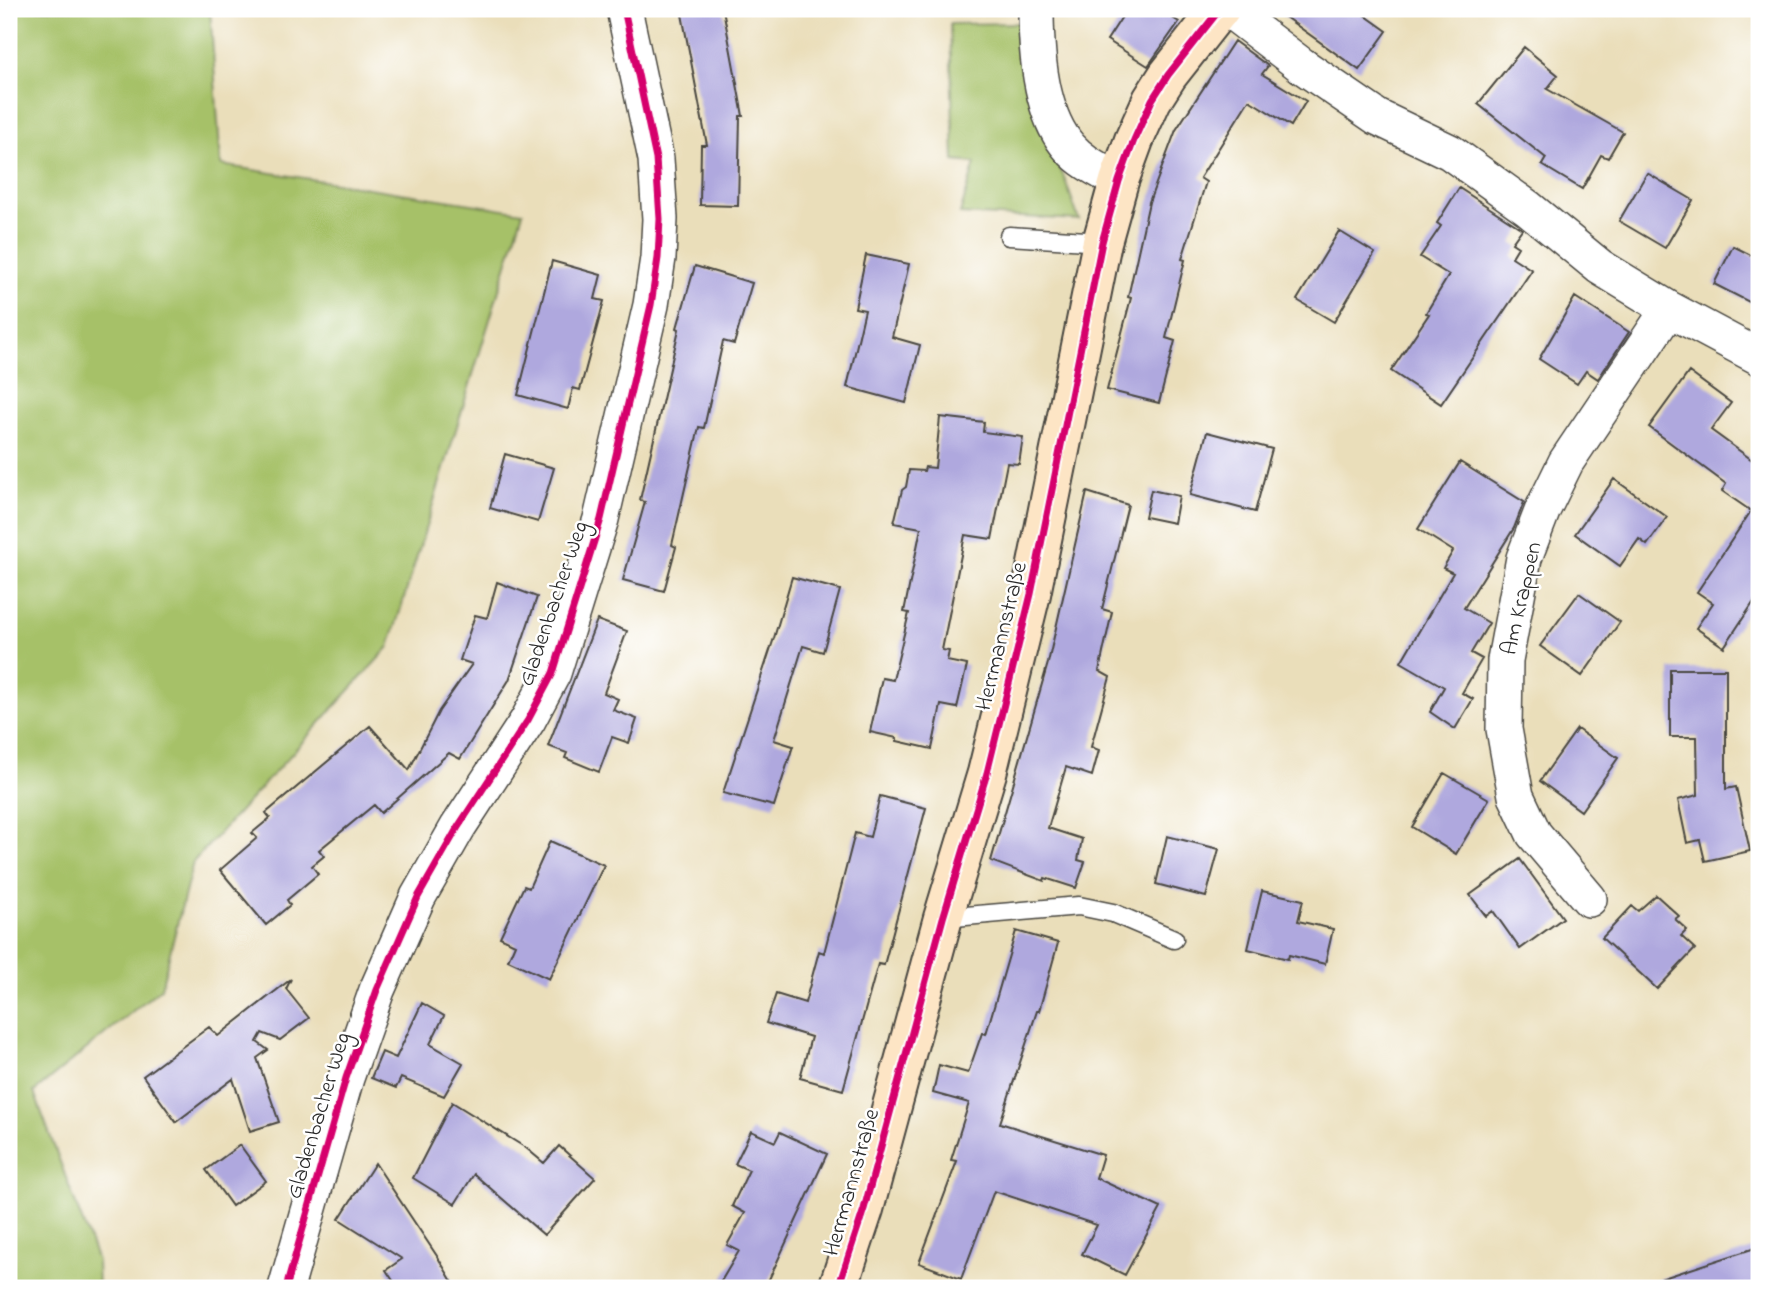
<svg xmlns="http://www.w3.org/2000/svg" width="1768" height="1297" font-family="'Indie Flower',sans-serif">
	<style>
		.green { fill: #a6c168; stroke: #68764a; stroke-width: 2 }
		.building { fill: #afa8de }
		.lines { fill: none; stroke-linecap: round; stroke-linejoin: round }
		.lane-casing { stroke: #484640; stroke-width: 21 }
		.street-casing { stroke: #484640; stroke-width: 38 }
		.secondary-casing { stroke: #484640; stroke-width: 42 }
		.lane { stroke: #fff; stroke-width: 18 }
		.street { stroke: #fff; stroke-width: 35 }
		.secondary { stroke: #fde5c5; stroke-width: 38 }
		.cycleway-casing { stroke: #fff; stroke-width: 11 }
		.cycleway { stroke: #d6006c; stroke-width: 7 }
		.labels { text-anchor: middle; stroke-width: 5; stroke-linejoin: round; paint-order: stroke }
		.street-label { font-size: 23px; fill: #2b2b2b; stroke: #fff }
	</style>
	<rect width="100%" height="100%" fill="#fff"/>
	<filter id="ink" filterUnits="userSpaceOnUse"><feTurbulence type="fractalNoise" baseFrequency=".0143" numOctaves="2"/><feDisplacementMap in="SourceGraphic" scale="14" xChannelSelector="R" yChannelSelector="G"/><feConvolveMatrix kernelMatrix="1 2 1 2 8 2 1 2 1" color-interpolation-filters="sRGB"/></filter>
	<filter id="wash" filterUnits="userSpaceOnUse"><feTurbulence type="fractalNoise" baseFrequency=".00686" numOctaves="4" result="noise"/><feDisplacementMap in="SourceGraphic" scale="28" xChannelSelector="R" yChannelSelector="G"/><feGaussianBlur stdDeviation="1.57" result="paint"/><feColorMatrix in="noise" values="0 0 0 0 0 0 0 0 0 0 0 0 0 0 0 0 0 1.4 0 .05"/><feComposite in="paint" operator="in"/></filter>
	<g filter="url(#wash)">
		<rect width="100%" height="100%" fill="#eadeba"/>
		<!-- green -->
		<path class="green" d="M9,9H210L221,165L523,212L389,647L193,862L161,988L34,1092L97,1261L98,1288H9Z
			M1023,23L1039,127L1064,177L1079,220L960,214L975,163L954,161L950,24Z"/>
		<g id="blocks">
			<!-- building -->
			<path class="building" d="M681,9H723L743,116H740L738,206L700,205L701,145H707Z
				M1127,9H1158L1179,22L1148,66L1107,40Z
				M1274,9H1356L1387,31L1359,70Z
				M1234,41L1268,66L1262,74L1306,101L1291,126L1249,100L1200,178L1206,182L1182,259L1185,260L1166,338L1175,341L1159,403L1107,390L1131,298L1128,297L1149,202L1176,130Z
				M1524,47L1558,75L1547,89L1623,132L1608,158L1601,155L1582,189L1542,165L1546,158L1478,104Z
				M1647,173L1693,200L1665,248L1619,221Z
				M1459,188L1522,229L1512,243L1518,247L1512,257L1532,270L1441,404L1391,371L1429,314L1426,313L1449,275L1420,257L1441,226L1437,223Z
				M1339,231L1375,253L1334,322L1297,300Z
				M1733,246L1759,259V286L1751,303L1714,284Z
				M866,255L909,264L892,337L920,345L906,403L847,387L865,310L855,308Z
				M552,261L601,275L595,299L604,301L580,390L573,388L568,409L518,395Z
				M695,266L752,283L734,344L723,341L704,428L699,427L672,545L676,547L664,591L623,580L645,502L640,500L679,329L677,328Z
				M1575,297L1629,332L1598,379L1586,371L1577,384L1539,359Z
				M1689,372L1731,403L1711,430L1759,465V594L1724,647L1696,628L1713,603L1697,592L1751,511L1722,491L1726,484L1649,427Z
				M940,417L984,422L983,432L1023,437L1019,464L1007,463L992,539L965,535L942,650L949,651L947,661L967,665L957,708L941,705L932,749L897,741V738L870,732L882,678L893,680L909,613L904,612L921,528L894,523L902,490L906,487L909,470L924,471L925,467L935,468Z
				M1207,432L1272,449L1255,512L1190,495Z
				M505,454L554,468L538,522L490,508Z
				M1460,462L1524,502L1514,528L1464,608L1489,623L1471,653L1482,659L1462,693L1473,699L1455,729L1430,712L1444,687L1401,662L1453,573L1443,568L1453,551L1418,529Z
				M1614,479L1667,517L1647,545L1639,539L1620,566L1575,534Z
				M1151,490L1179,496L1174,523L1145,517Z
				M1087,492L1128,505L1102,609L1112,612L1099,671L1110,677L1091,747L1099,750L1092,776L1066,767L1048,828L1082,839L1078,860L1085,862L1076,888L1045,878L1044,881L991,861L1048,663Z
				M792,577L840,590L823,652L803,646L774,740L793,746L774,806L723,793L774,638Z
				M497,582L537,597L509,680L460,759L449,753L381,813L374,805L319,850L324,856L312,866L318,874L287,900L290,905L266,925L220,870L257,838L252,833L270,818L266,813L370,726L409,770L439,711L472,664L460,660L475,615L487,618Z
				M1579,593L1620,622L1582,676L1540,646Z
				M597,620L627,631L604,693L618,699L613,710L637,719L629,743L612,737L599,772L565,758L567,753L548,746Z
				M1670,669H1726V789L1736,787L1750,851L1705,861L1700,840L1687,843L1678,800L1698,795L1697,737H1670Z
				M1577,729L1618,758L1581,811L1540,781Z
				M1444,773L1489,799L1456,854L1412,827Z
				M880,796L926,808L884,965L878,964L843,1090L800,1078L811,1037L766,1023L776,994L805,1003L819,951L824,953L855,833L870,837Z
				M1167,836L1219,849L1206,897L1156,884Z
				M550,841L604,865L549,979L508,960L515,944L500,937L524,886L529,888Z
				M1520,859L1563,918L1520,949L1493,911L1486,916L1470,895Z
				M1262,891L1303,900L1298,921L1333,929L1325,964L1289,955L1288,959L1248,949Z
				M1656,895L1679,916L1675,919L1687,930L1681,936L1695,949L1657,989L1602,938L1632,906L1638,911Z
				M1016,931L1058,943L1039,1011H1037L1000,1123L1103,1155L1096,1178L1161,1208L1125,1275L1082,1254L1097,1225L994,1191L961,1279L919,1263L957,1161L951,1160L969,1103L933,1093L939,1065L968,1073L982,1033L986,1034Z
				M291,979L286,989L309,1018L280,1040L262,1033L257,1042L268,1050L257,1058L279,1122L250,1131L233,1079L176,1122L143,1076L209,1027L218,1036Z
				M422,1003L444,1016L430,1044L463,1063L444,1096L401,1078L396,1088L371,1078L382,1052L396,1058Z
				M452,1102L526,1148L544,1163L559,1146L595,1178L544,1235L474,1174L455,1204L413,1178Z
				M751,1131L775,1142L780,1132L827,1154L765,1288H717L739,1251L727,1245L745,1213L732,1206L749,1170L735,1164Z
				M240,1145L266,1181L232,1206L206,1170Z
				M375,1163L437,1256L456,1288H398L386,1270L402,1259L339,1219Z
				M1755,1248L1759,1263V1288H1648V1283Z"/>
		</g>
	</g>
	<g filter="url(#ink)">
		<use href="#blocks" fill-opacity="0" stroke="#484640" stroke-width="2"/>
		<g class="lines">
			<!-- lane casing -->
			<g class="lane-casing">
				<path id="lane" d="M1009,236L1102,242
					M943,918L1079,906L1113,913L1174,939"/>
			</g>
			<!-- street casing -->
			<g class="street-casing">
				<path id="street" d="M1036,9C1036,51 1040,115 1070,148C1083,163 1102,171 1119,181
					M1228,9L1301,65L1377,117L1450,152L1528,208L1600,267L1669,309L1759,357
					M1589,899L1534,834L1516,796L1504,729L1505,660L1524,558L1543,509L1566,462L1669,309
					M286,1288L346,1078L377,990L418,897L458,827L528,720L553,673L601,519L651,305L658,258L660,219L656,159L624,9"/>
			</g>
			<!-- secondary casing -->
			<g class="secondary-casing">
				<path id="secondary" d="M838,1288L864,1209L943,918L987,773L1031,594L1102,242L1119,181L1134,140L1152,100L1168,75L1220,9"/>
			</g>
			<!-- lane -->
			<use href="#lane" class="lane"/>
			<!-- street -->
			<use href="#street" class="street"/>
			<!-- secondary -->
			<use href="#secondary" class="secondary"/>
			<!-- cycleway casing -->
			<g class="cycleway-casing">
				<path id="cycleway" d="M286,1288L346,1078L377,990L418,897L458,827L528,720L553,673L601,519L651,305L658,258L660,219L656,159L624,9
					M838,1288L864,1209L943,918L987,773L1031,594L1102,242L1119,181L1134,140L1152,100L1168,75L1220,9"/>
			</g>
			<!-- cycleway -->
			<use href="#cycleway" class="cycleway"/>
		</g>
	</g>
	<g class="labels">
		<!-- street labels -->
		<g class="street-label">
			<text transform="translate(1520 598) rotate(-77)" y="8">Am Krappen</text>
			<text transform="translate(552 603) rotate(-71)" y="8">Gladenbacher Weg</text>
			<text transform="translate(1000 636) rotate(-76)" y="8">Herrmannstraße</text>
			<text transform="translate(317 1115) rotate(-73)" y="8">Gladenbacher Weg</text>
			<text transform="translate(850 1182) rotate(-74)" y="8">Herrmannstraße</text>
		</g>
	</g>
	<!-- margin -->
	<rect width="1768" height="1297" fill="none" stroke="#fff" stroke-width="35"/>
</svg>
